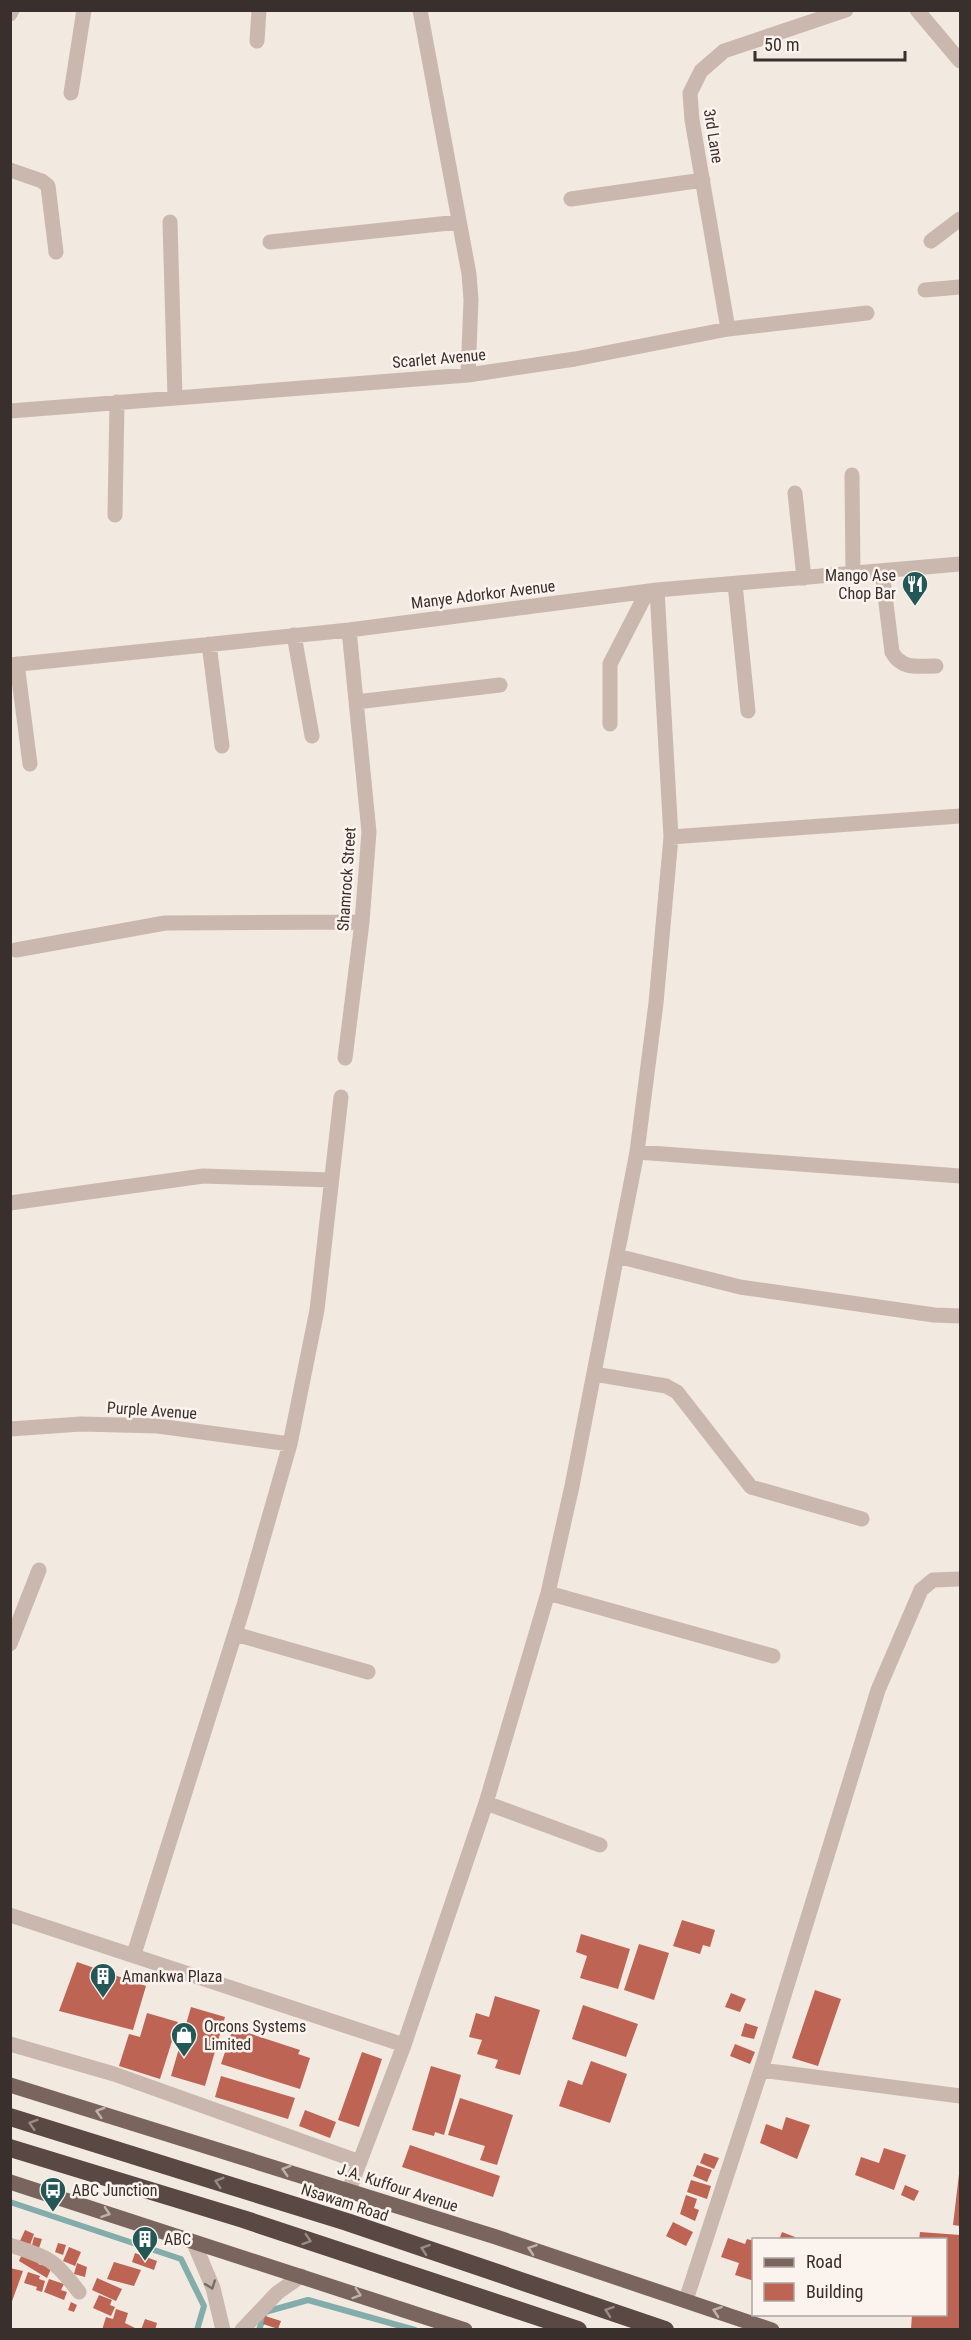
<svg xmlns="http://www.w3.org/2000/svg" width="971" height="2340" font-family="'Roboto Condensed',sans-serif">
	<style>
		.lines { fill: none; stroke-linecap: round; stroke-linejoin: round }
		.stream { stroke: #82adab; stroke-width: 6 }
		.building { fill: #be6454 }
		.minor { stroke: #cab8ae; stroke-width: 15 }
		.major { stroke: #7a655e; stroke-width: 15 }
		.highway { stroke: #594843; stroke-width: 18 }
		.oneway { stroke: #c0b3ad }
		.oneway2 { stroke: #998c87 }
		.oneway3 { stroke: #7a6d66 }
		.labels { text-anchor: middle; stroke-width: 5; stroke-linejoin: round; paint-order: stroke }
		.street-label { font-size: 16px; fill: #392f2c; stroke: #faf3ee }
		.poi-label { font-size: 16px; fill: #392f2c; stroke: #faf3ee; text-anchor: start }
	</style>
	<rect width="100%" height="100%" fill="#f2e9e1"/>
	<g class="lines">
		<!-- stream -->
		<path class="stream" d="M10,2202L181,2259L204,2306L197,2330
			M259,2330L265,2312L308,2300L415,2330"/>
	</g>
	<!-- building -->
	<path class="building" d="M682,1920L715,1930L710,1947L703,1945L700,1954L673,1946Z
		M581,1934L630,1949L618,1989L580,1978L587,1956L576,1952Z
		M639,1944L669,1953L654,2000L624,1990Z
		M77,1962L146,1986L133,2030L59,2011Z
		M815,1990L841,1999L818,2066L792,2058Z
		M731,1993L746,1999L740,2012L725,2007Z
		M495,1996L540,2010L520,2075L495,2068L498,2060L477,2054L482,2040L469,2037L476,2013L489,2017Z
		M583,2005L638,2024L626,2057L572,2039Z
		M191,2007L225,2017L205,2086L171,2076Z
		M147,2013L178,2022L160,2079L119,2066L129,2034L140,2037Z
		M745,2023L758,2027L754,2039L741,2036Z
		M233,2028L300,2050L298,2054L310,2058L300,2089L221,2064Z
		M735,2044L755,2052L750,2064L730,2056Z
		M362,2052L382,2059L359,2127L338,2120Z
		M591,2061L627,2074L610,2123L559,2106L568,2080L582,2085Z
		M431,2066L461,2075L444,2135L435,2132L434,2136L412,2130Z
		M221,2076L295,2098L288,2119L215,2097Z
		M460,2098L513,2115L497,2165L480,2160L485,2146L448,2135Z
		M305,2110L336,2122L330,2138L299,2126Z
		M786,2117L810,2125L797,2159L760,2143L766,2124L782,2130Z
		M410,2145L500,2176L493,2197L402,2167Z
		M884,2148L906,2155L894,2190L855,2175L861,2157L879,2163Z
		M704,2153L719,2158L714,2169L700,2163Z
		M697,2165L712,2170L707,2182L693,2176Z
		M959,2174H960V2226L953,2225Z
		M691,2180L711,2186L707,2199L687,2192Z
		M905,2185L919,2191L914,2201L901,2195Z
		M686,2195L697,2199L694,2208L699,2210L695,2221L680,2214Z
		M673,2222L693,2232L686,2246L666,2236Z
		M25,2230L34,2234L30,2245L20,2241Z
		M782,2232L795,2237L794,2240H779Z
		M920,2232L960,2235V2330H911L912,2314H946V2240H919Z
		M34,2237L42,2239L39,2248L32,2245Z
		M728,2238L745,2244L747,2239L754,2241V2281L735,2275L739,2263L721,2257Z
		M58,2243L66,2245L63,2255L55,2252Z
		M69,2247L81,2252L75,2266L63,2261Z
		M23,2252L40,2260L38,2264L41,2265L43,2259L51,2269L47,2278L19,2261Z
		M135,2253L157,2261L154,2270L132,2262Z
		M114,2262L141,2270L134,2286L107,2279Z
		M77,2263L87,2267L85,2277L74,2274Z
		M10,2268L23,2271L11,2304H10Z
		M28,2272L40,2276L39,2279L45,2281L42,2292L36,2290L37,2287L24,2283Z
		M97,2278L122,2289L116,2301L92,2290Z
		M49,2279L64,2284L61,2290L67,2292L64,2300L44,2292Z
		M99,2295L112,2300L110,2305L115,2307L111,2316L93,2308Z
		M71,2302L77,2305L74,2312L68,2310Z
		M116,2309L128,2313L125,2323L139,2330H102L106,2317L113,2319Z
		M265,2316L281,2321L278,2329L263,2324Z
		M145,2319L157,2323L155,2330H141Z"/>
	<g class="lines">
		<!-- minor -->
		<path class="minor" d="M420,10L469,274L471,300L468,375
			M917,10L960,61
			M10,14L12,10
			M257,41L259,10
			M71,93L84,10
			M10,170L42,181L48,186L56,252
			M571,199L703,180
			M170,222L175,397
			M931,241L960,219
			M270,242L459,222
			M925,290L960,287
			M728,329L692,120L690,93L701,71L724,51L846,10
			M10,411L468,375L575,359L728,329L867,313
			M852,475L853,574
			M795,493L804,578
			M115,515L117,402
			M882,571L892,652C902,670 917,666 936,666
			M735,584L748,711
			M294,635L312,736
			M209,644L222,746
			M17,664L30,764
			M10,665L349,630L657,590L960,564
			M356,702L500,685
			M610,724V664L647,592
			M671,837L960,816
			M16,950L165,923L362,922
			M345,1058L362,922L369,832L349,630
			M637,1152L960,1176
			M10,1203L203,1176L331,1180
			M617,1256L740,1287L934,1315L960,1316
			M594,1374L666,1386L677,1392L751,1487L862,1519
			M10,1429L81,1424L158,1426L290,1444
			M548,1593L773,1656
			M235,1634L368,1672
			M10,1644L39,1570
			M486,1803L600,1845
			M10,1915L404,2045
			M134,1954L244,1605L290,1444L317,1310L341,1097
			M10,2044L114,2074L360,2162
			M761,2070L960,2096
			M349,2190L404,2045L486,1803L548,1593L572,1486L637,1152L656,1003L671,837L657,590
			M194,2243L213,2288L223,2330
			M10,2245C51,2259 53,2258 79,2292
			M686,2300L761,2070L878,1690L921,1590L933,1580L960,1579
			M242,2330L277,2293L301,2276"/>
		<!-- major -->
		<path class="major" d="M10,2085L496,2237L772,2330
			M10,2182L465,2330"/>
		<!-- highway -->
		<path class="highway" d="M10,2117L347,2222L665,2330
			M10,2148L243,2219L578,2330"/>
	</g>
	<!-- one-way arrows -->
	<defs><path id="oneway-chevron" d="M-2-3.5L2.5 0L-2 3.5" fill="none" stroke-width="1.6" stroke-linecap="round" stroke-linejoin="round" transform="scale(1.5)"/></defs>
	<g class="oneway">
		<use href="#oneway-chevron" transform="translate(100 2112) rotate(-163)"/>
		<use href="#oneway-chevron" transform="translate(286 2170) rotate(-163)"/>
		<use href="#oneway-chevron" transform="translate(106 2213) rotate(19)"/>
		<use href="#oneway-chevron" transform="translate(532 2249) rotate(-161)"/>
		<use href="#oneway-chevron" transform="translate(357 2294) rotate(18)"/>
		<use href="#oneway-chevron" transform="translate(717 2311) rotate(-161)"/>
	</g>
	<g class="oneway2">
		<use href="#oneway-chevron" transform="translate(33 2124) rotate(-163)"/>
		<use href="#oneway-chevron" transform="translate(219 2182) rotate(-163)"/>
		<use href="#oneway-chevron" transform="translate(307 2240) rotate(18)"/>
		<use href="#oneway-chevron" transform="translate(425 2249) rotate(-161)"/>
		<use href="#oneway-chevron" transform="translate(609 2311) rotate(-161)"/>
	</g>
	<use class="oneway3" href="#oneway-chevron" transform="translate(211 2285) rotate(70)"/>
	<!-- icons -->
	<defs>
		<g id="restaurant-pin" transform="scale(1.35)"><path d="M0 17L-7.5 6A9.5 9.5 0 1 1 7.5 6Z" fill="#235857" stroke="#faf3ee"/><path d="M-5-6h1v4h1v-4h1v4h1v-4h1v5L-1.5 .5V6h-2V.5L-5-1ZM5-6V6H3V1.5H1.5Q1.5-4 5-6Z" fill="#fff"/></g>
		<g id="building-pin" transform="scale(1.35)"><path d="M0 17L-7.5 6A9.5 9.5 0 1 1 7.5 6Z" fill="#235857" stroke="#faf3ee"/><path d="M-4-6H4V6H1V3H-1V6H-4ZM-2.5-4.3h1.7v1.8h-1.7ZM.8-4.3h1.7v1.8H.8ZM-2.5-1h1.7V.8h-1.7ZM.8-1h1.7V.8H.8Z" fill="#fff"/></g>
		<g id="shop-pin" transform="scale(1.35)"><path d="M0 17L-7.5 6A9.5 9.5 0 1 1 7.5 6Z" fill="#235857" stroke="#faf3ee"/><path d="M-5-2.5h2.3a2.7 3.5 0 0 1 5.4 0H5L5.5 6h-11ZM-1.5-2.5h3a1.5 2.3 0 0 0-3 0Z" fill="#fff"/></g>
		<g id="bus-pin" transform="scale(1.35)"><path d="M0 17L-7.5 6A9.5 9.5 0 1 1 7.5 6Z" fill="#235857" stroke="#faf3ee"/><path d="M-5-6H5V4H4V6H2V4H-2V6H-4V4H-5ZM-3.5-4V0h7V-4ZM-3.5 1.2v1.5H-2V1.2ZM2 1.2v1.5H3.5V1.2Z" fill="#fff"/></g>
	</defs>
	<g fill-rule="evenodd">
		<use href="#restaurant-pin" x="915" y="584"/>
		<use href="#building-pin" x="103" y="1976"/>
		<use href="#shop-pin" x="184" y="2035"/>
		<use href="#bus-pin" x="53" y="2190"/>
		<use href="#building-pin" x="145" y="2239"/>
	</g>
	<g class="labels">
		<!-- street labels -->
		<g class="street-label">
			<text transform="translate(714 136) rotate(81)" y="6">3rd Lane</text>
			<text transform="translate(439 358) rotate(-5)" y="6">Scarlet Avenue</text>
			<text transform="translate(483 594) rotate(-7)" y="6">Manye Adorkor Avenue</text>
			<text transform="translate(346 879) rotate(-86)" y="6">Shamrock Street</text>
			<text transform="translate(152 1410) rotate(4)" y="6">Purple Avenue</text>
			<text transform="translate(398 2187) rotate(18)" y="6">J.A. Kuffour Avenue</text>
			<text transform="translate(345 2202) rotate(18)" y="6">Nsawam Road</text>
		</g>
		<!-- poi labels -->
		<g class="poi-label">
			<text x="896" y="581" text-anchor="end">Mango Ase<tspan x="896" dy="18">Chop Bar</tspan></text>
			<text x="122" y="1982">Amankwa Plaza</text>
			<text x="204" y="2032">Orcons Systems<tspan x="204" dy="18">Limited</tspan></text>
			<text x="72" y="2196">ABC Junction</text>
			<text x="164" y="2245">ABC</text>
		</g>
	</g>
	<!-- border -->
	<rect width="971" height="2340" fill="none" stroke="#392f2c" stroke-width="24"/>
	<!-- legend -->
	<rect x="752" y="2238" width="195" height="78" fill="#faf3ee" stroke="#ada5a0" stroke-width="1.5"/>
	<rect x="764" y="2258" width="30" height="9" fill="#7a655e" stroke="#ada5a0" stroke-width="1.5"/>
	<text x="806" y="2268" font-size="18" fill="#392f2c">Road</text>
	<rect x="764" y="2283" width="30" height="18" fill="#be6454" stroke="#ada5a0" stroke-width="1.5"/>
	<text x="806" y="2298" font-size="18" fill="#392f2c">Building</text>
	<!-- scale -->
	<path d="M755 51v9h150v-9" fill="none" stroke="#392f2c" stroke-width="3"/>
	<text x="764" y="51" font-size="18" fill="#392f2c" stroke="#faf3ee" stroke-width="4.5" paint-order="stroke">50 m</text>
</svg>
